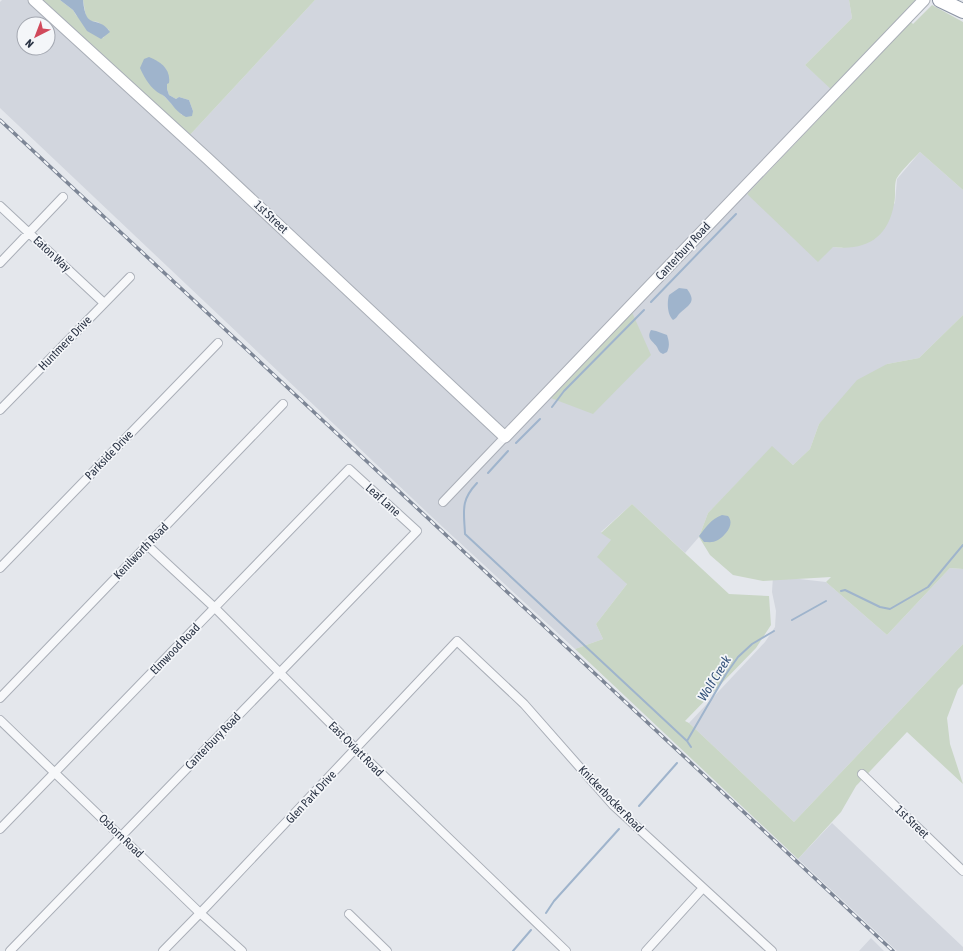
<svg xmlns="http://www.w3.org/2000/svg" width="963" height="951" font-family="'Asap Condensed',sans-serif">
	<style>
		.built { fill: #d2d6de; fill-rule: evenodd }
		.green { fill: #c9d6c5; fill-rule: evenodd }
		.water { fill: #9fb4cc }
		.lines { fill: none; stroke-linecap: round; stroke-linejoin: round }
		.stream { stroke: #9fb4cc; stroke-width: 2 }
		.street-casing { stroke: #a9aeb7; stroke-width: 10 }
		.secondary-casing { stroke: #a9aeb7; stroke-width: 13 }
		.highway-casing { stroke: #8b94a3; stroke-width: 16 }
		.street { stroke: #f7f8fa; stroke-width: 8 }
		.secondary { stroke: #fff; stroke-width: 11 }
		.highway { stroke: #fff; stroke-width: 14 }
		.rail-casing { stroke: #7d8696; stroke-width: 3.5 }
		.rail { stroke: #f4f6f9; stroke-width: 2; stroke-dasharray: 6; stroke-linecap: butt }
		.labels { text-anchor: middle; stroke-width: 3.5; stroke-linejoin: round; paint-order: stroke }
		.street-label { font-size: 12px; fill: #2b3445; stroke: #f4f6f9 }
		.water-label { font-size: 13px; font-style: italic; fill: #34527a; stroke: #f4f6f9 }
	</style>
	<rect width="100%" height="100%" fill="#e4e7ec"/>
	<!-- built -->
	<path class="built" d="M2,0H39L188,137L315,0H849L852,18L805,65L840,96L747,194L833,247L842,248L895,203L897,179L920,152L963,190V315L919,358L887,364L819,424L810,449L793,465L772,447L708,513L699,537L685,553L632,504L601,532L611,540L627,584L596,624L603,639L575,649L432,517L0,108V2ZM24,24H48V48H24Z
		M950,568L963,569V644L794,822L689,723L765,642L775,627L776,611L772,592L773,576L826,582L887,635Z
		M832,823L963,947V951H897L798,859Z
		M871,938L884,951H859Z"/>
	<!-- green -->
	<path class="green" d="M39,0H60L73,10L76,15L103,38L109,30L98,22L90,21L86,17L83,0H315L188,137ZM157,61L166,69L167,89L169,95L176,99L179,97L189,100L193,111L182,115L160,92Z
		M849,0H920L834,92L805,65L852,18Z
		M932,5L963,22V190L920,152C915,157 898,174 896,180C894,187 896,196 894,204C888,238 866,251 833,247L818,262L747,194L911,22L913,24Z
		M631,310L651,355L593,414L548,397Z
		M963,315V569L950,568L887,635L826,582L831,577L763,581L733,575L710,555L699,537L708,513L772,446L793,465L810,449L819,424L857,380L887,364L919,358Z
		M632,504L729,594L769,596L771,625L756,648L685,721L689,723L794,822L963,644V684L958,689L947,718L950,744L963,784L907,732L856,786L841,812L798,859L575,649L603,639L596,624L627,584L597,557L611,540L601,533Z"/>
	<!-- water -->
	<path class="water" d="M60,0H83C86,33 97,13 110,32L101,39L87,31L73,10Z
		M149,57C161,62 171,69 169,83L167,84V89L169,95L176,99L179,97L189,100L193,111L192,116L186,117C177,113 173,105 166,98C163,94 159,94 156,91C149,86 143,75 140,68L144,59Z
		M679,288L687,289C697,302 689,305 680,313C677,316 677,318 673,320C667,314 667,302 669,295Z
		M651,330L656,331L667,335C669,341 670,346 667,352L663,354C659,352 659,351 657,347C653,341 646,339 651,330Z
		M722,515L728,516C735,524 726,535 718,540C713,543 709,542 704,542L699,536C706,527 711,519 722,515Z"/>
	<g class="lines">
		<!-- stream -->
		<path class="stream" d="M651,302L736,214
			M552,407L564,391L644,310
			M516,443L540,419
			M488,473L508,451
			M477,483C460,501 464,511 465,534L687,741
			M841,591L845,590L880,607L890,609L928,587L963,545
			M792,620L826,601
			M691,747L687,741L726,674L738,657L752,644L774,631
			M639,806L677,763
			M546,913L554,901L619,829
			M513,951L531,930"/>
		<!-- street casing -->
		<g class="street-casing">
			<path id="street" d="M0,206L104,303
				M0,263L63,197
				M0,410L130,277
				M443,502L505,437
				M147,545L215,608L356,749L566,951
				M0,568L218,343
				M0,698L283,404
				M0,720L200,913L242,951
				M862,774L963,871
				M0,829L349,469L417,531L10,951
				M349,914L387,951
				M163,951L207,906L457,641L524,704L613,805L772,951
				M646,951L703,888"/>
		</g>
		<!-- secondary casing -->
		<g class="secondary-casing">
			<path id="secondary" d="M34,0L208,159L505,437L924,0"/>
		</g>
		<!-- highway casing -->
		<g class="highway-casing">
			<path id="highway" d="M940,0L963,11"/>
		</g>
		<!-- street -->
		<use href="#street" class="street"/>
		<!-- secondary -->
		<use href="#secondary" class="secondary"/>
		<!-- highway -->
		<use href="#highway" class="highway"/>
		<!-- rail casing -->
		<g class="rail-casing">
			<path id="rail" d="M0,120L893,951"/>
		</g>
		<!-- rail -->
		<use href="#rail" class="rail"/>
	</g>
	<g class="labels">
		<!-- street labels -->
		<g class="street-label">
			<text transform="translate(271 217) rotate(43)" y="4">1st Street</text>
			<text transform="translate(683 251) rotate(-47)" y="4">Canterbury Road</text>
			<text transform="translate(52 254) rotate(43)" y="4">Eaton Way</text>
			<text transform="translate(65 343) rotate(-46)" y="4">Huntmere Drive</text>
			<text transform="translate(109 455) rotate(-46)" y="4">Parkside Drive</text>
			<text transform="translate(383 500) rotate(42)" y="4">Leaf Lane</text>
			<text transform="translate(141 551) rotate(-46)" y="4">Kenilworth Road</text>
			<text transform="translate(175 649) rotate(-46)" y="4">Elmwood Road</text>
			<text transform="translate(213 741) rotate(-46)" y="4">Canterbury Road</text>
			<text transform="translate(356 749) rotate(45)" y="4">East Oviatt Road</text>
			<text transform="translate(311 797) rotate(-47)" y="4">Glen Park Drive</text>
			<text transform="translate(611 799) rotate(46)" y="4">Knickerbocker Road</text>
			<text transform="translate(912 822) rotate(44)" y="4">1st Street</text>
			<text transform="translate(121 836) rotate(44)" y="4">Osborn Road</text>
		</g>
		<!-- water labels -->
		<g class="water-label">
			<text transform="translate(714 678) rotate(-58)" y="5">Wolf Creek</text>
		</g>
	</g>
	<!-- north arrow -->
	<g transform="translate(36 36) rotate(222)"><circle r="19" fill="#f4f6f9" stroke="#a4a8b1"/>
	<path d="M0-3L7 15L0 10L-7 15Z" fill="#d1495b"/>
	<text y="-6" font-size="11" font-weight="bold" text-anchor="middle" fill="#2b3445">N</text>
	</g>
</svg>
